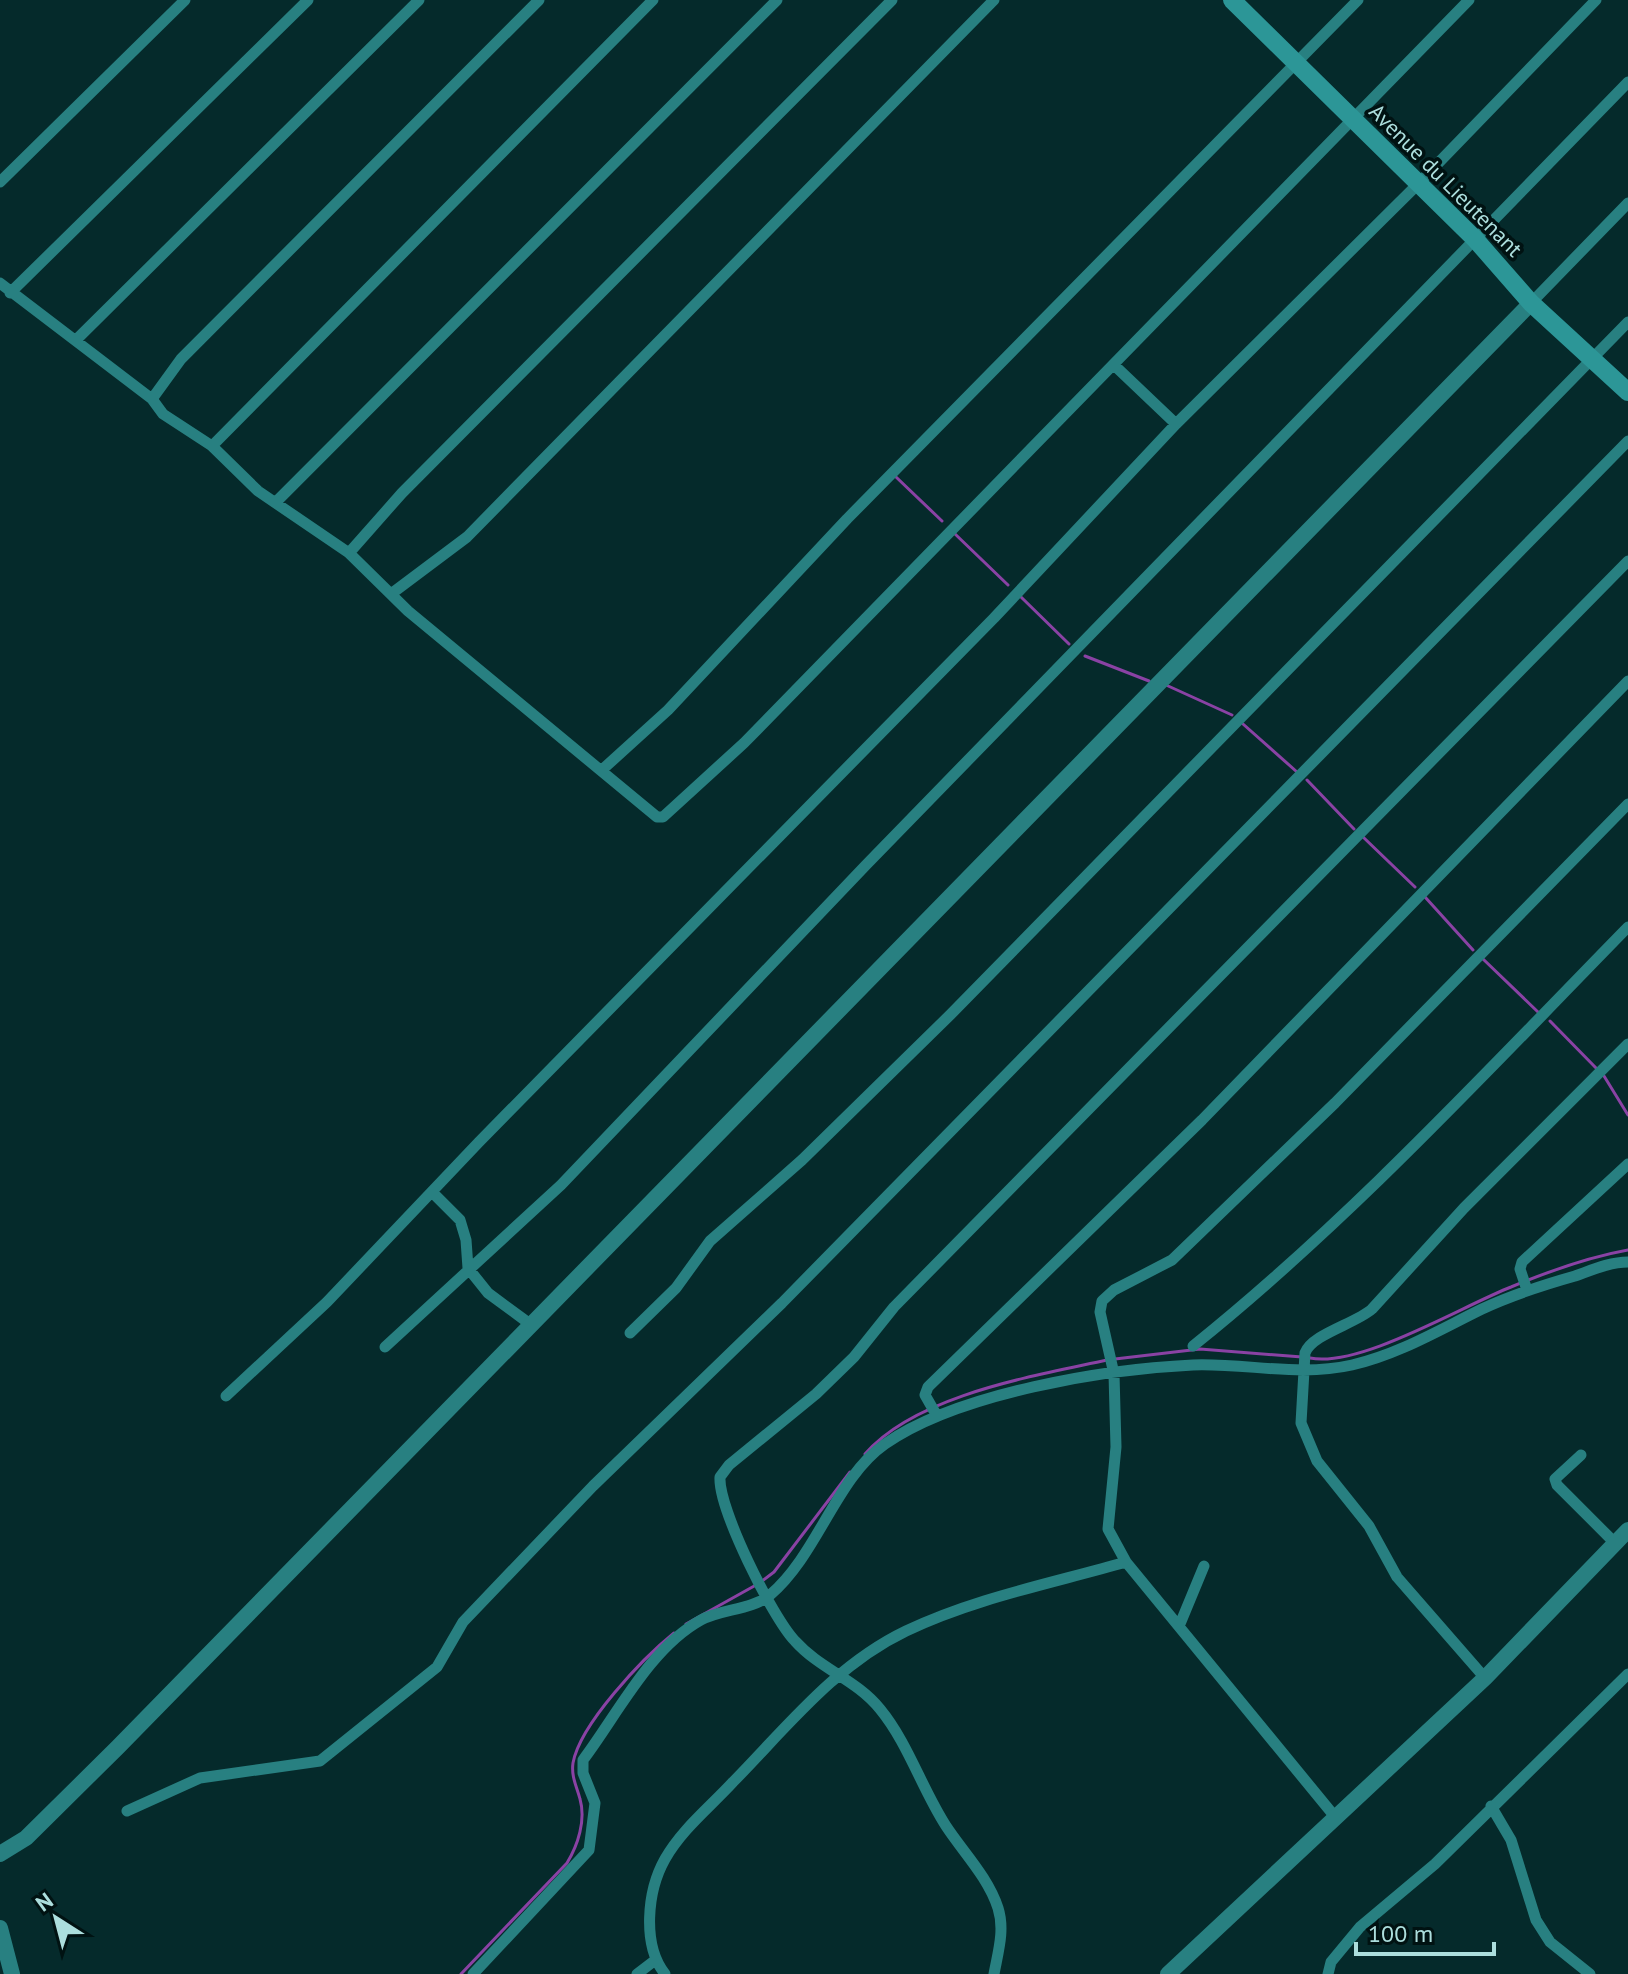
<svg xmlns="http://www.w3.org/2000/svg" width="1628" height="1974" font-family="'PT Sans',sans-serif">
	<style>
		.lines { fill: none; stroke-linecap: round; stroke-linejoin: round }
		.stream { stroke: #8a42a4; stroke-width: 3 }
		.street { stroke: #288081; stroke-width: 11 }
		.secondary { stroke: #288081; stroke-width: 16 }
		.primary { stroke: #2c9697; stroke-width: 18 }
		.labels { text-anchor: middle; stroke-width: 7; stroke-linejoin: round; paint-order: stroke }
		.street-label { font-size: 22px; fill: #acdedd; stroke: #001212 }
	</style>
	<rect width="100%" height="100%" fill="#052a2b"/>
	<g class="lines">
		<!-- stream -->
		<path class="stream" d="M896,477L942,521
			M954,533L1008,585
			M1021,597L1069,644
			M1085,656L1149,681
			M1166,685L1232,715
			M1243,724L1297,772
			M1307,780L1354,829
			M1363,837L1415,887
			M1425,897L1473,950
			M1483,959L1538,1012
			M1550,1021L1597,1069
			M1604,1076L1628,1115
			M1310,1358C1360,1368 1462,1306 1511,1287C1547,1272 1589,1257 1628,1250
			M1115,1359L1200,1349L1302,1357
			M865,1454C916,1395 1034,1376 1107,1360
			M762,1581L774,1572L850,1472
			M686,1624L756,1585
			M461,1974L567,1863C578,1845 586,1820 580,1799C577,1787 571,1777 573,1763C580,1724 643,1658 674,1633"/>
		<!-- street -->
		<path class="street" d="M0,182L185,0
			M0,283L152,399L163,414L212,446L258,491L349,553L408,611L657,817H663L744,743L1469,0
			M10,293L308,0
			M1531,303L1628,203
			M76,340L419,0
			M1114,365L1176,424
			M152,399L181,359L539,0
			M212,446L653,0
			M277,501L777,0
			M349,553L402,493L892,0
			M391,594L467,537L994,0
			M603,769L668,710L847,519L1358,0
			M432,1192L460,1220L466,1240L468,1268L488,1293L530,1324
			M1527,1290L1520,1269L1522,1262L1628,1164
			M630,1333L676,1288L710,1241L802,1160L951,1014L1628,322
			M1193,1346C1350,1220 1487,1071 1628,927
			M385,1347L561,1185L866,865L1628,82
			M226,1396L327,1302L479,1142L994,618L1176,424L1418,184L1596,0
			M937,1416L925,1395L928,1387L1202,1120L1628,681
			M1581,1455L1555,1479L1557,1485L1615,1543
			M1180,1624L1204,1566
			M1485,1678L1397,1577L1369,1526L1317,1461L1301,1423L1305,1353C1312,1334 1355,1324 1372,1309L1464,1208L1628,1044
			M1491,1806L1511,1840L1536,1920L1550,1942L1590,1974
			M127,1811L200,1778L320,1761L437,1667L463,1622L593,1486L782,1303L1628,441
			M1336,1818L1126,1562L1108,1529L1116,1447L1114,1374L1100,1312L1102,1301L1114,1290L1172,1260L1335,1103L1628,804
			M473,1974L589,1850L595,1803L583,1773V1760C617,1715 650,1648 701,1620C721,1609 752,1610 770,1595C818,1554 836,1478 885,1444C958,1393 1105,1369 1193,1365C1247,1363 1299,1377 1352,1365C1399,1354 1439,1330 1482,1309C1512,1295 1543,1285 1575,1276C1592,1270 1610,1262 1628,1262
			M637,1974L654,1961
			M665,1974C642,1945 647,1891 665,1859C682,1829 710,1807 733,1782C787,1727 835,1665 906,1631C975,1598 1053,1583 1126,1562
			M994,1974C998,1952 1005,1930 998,1908C988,1877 963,1852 946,1826C922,1789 908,1743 880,1709C857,1680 820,1669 795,1641C772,1617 718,1508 720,1477L729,1465L816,1394L854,1357L894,1307L1628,561
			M1328,1974L1331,1962L1360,1927L1435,1864L1628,1674"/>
		<!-- secondary -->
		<path class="secondary" d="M0,1854L26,1838L118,1747L1531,303
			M0,1928L12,1974
			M1168,1974L1485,1678L1628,1530"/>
		<!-- primary -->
		<path class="primary" d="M1232,0L1475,239L1531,303L1628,392"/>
	</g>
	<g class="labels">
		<!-- street labels -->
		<g class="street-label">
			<text transform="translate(1446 180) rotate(45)" y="8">Avenue du Lieutenant</text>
		</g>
	</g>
	<!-- north arrow -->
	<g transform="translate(56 1918) rotate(324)" stroke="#001212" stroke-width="6" paint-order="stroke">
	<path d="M0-6L14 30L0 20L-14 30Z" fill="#acdedd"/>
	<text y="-12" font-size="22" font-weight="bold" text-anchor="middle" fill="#acdedd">N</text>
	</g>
	<!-- scale -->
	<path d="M1356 1942v12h138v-12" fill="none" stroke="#acdedd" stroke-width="4"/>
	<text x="1368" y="1942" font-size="24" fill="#acdedd" stroke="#001212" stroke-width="6" paint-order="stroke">100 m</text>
</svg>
